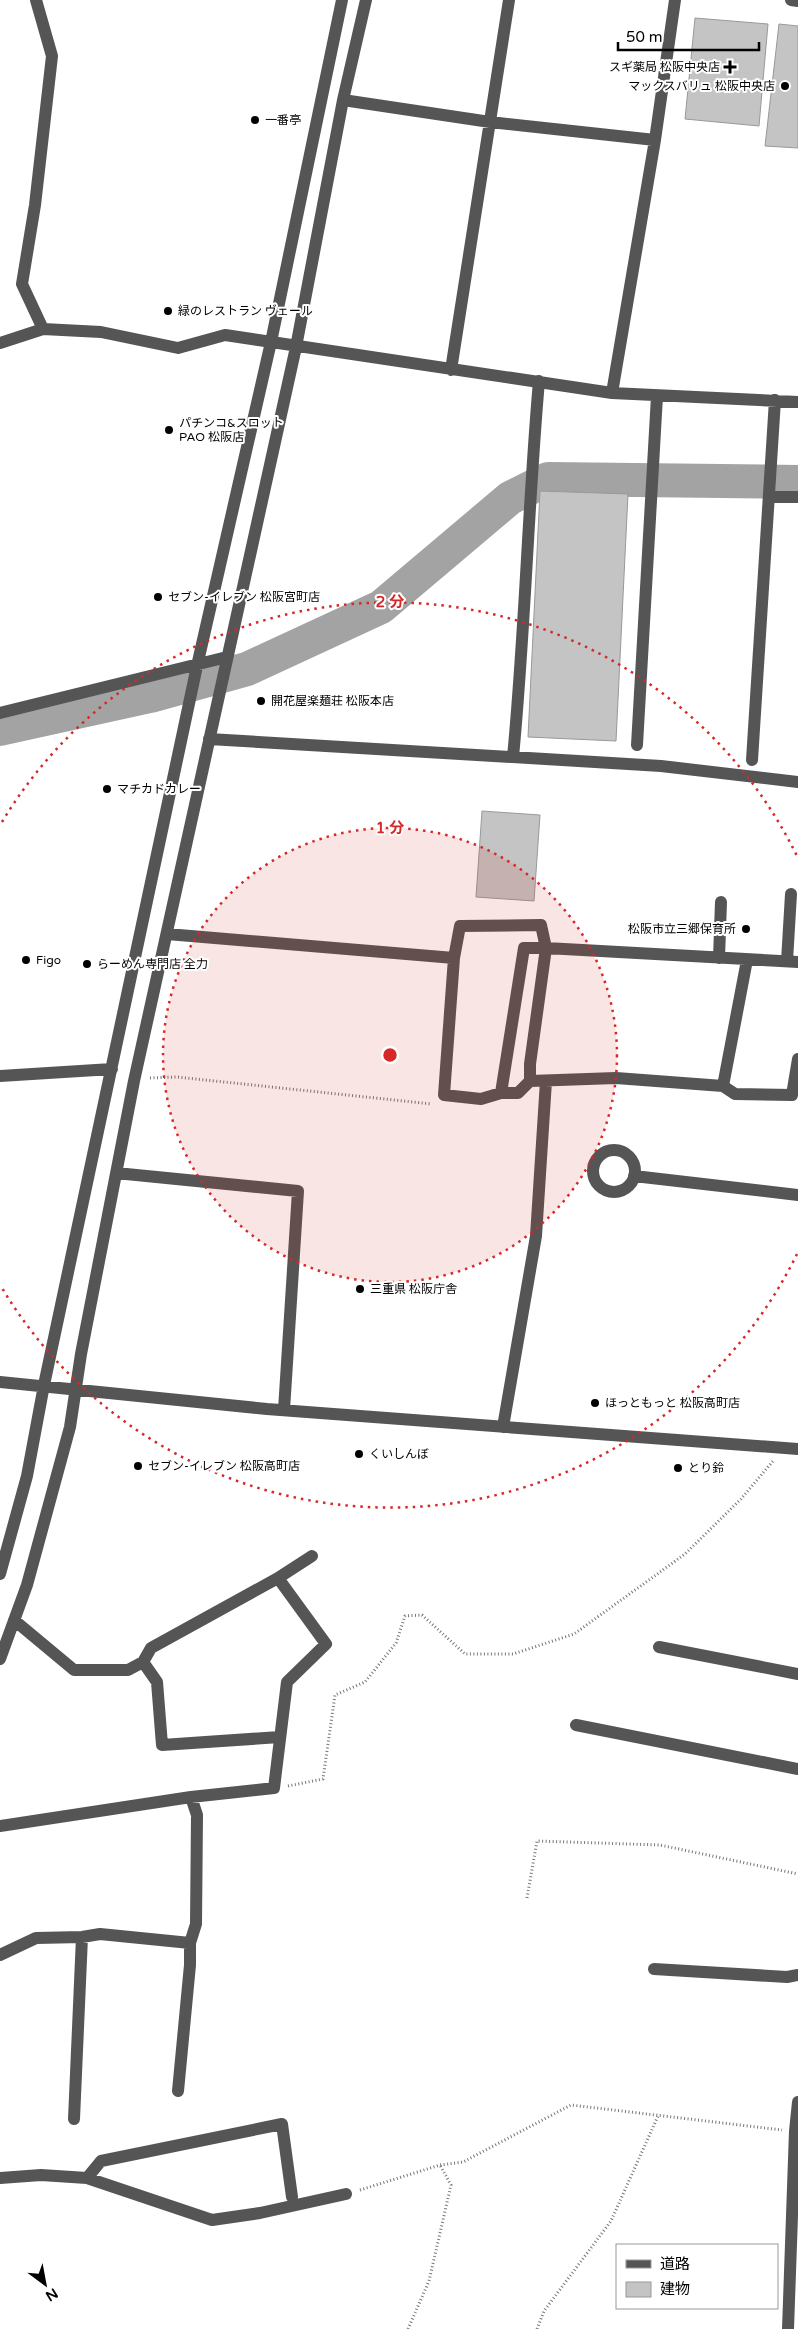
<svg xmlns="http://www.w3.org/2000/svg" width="798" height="2329" font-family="'Varela Round','Noto Sans JP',sans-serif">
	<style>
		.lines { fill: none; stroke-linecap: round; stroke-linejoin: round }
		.river { stroke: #a3a3a3; stroke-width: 34 }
		.building { fill: #c4c4c4; stroke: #999 }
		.path { stroke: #777; stroke-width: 3; stroke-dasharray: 1 2.5; stroke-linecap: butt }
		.minor { stroke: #555; stroke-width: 12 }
		.ring { fill: none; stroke: #d62828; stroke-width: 2.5; stroke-dasharray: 2.5 5 }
		.poi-dot { fill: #000; stroke: #fff; stroke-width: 2 }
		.labels { text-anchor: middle; stroke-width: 4; stroke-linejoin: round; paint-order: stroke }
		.poi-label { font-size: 12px; fill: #000; stroke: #fff; text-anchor: start }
		.centre { fill: #d62828; stroke: #fff; stroke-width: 2.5 }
		.ring-label { font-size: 15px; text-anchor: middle; font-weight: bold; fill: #d62828; stroke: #fff; stroke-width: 4; stroke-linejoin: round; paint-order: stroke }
	</style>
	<rect width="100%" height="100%" fill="#fff"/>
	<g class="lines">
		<!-- river -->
		<path class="river" d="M0,729L150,696L247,669L381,607L510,498L548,479L798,482"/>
	</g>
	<!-- building -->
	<path class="building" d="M695,18L768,24L759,126L685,119Z
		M779,24L798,26V148L765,146Z
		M540,491L628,494L616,741L528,737Z
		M482,811L540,815L534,901L476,897Z"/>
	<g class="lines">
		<!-- path -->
		<path class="path" d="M150,1078L177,1077L432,1104
			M288,1786L323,1779L335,1695L365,1682L396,1643L405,1616L422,1615L465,1654H513L574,1634L685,1554L741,1499L773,1461
			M527,1898L537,1841L660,1845L798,1874
			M360,2190L440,2165L463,2162L571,2105L782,2130
			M408,2329L429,2281L451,2185L440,2165
			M537,2329L544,2311L611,2221L658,2116"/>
		<!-- minor -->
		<path class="minor" d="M36,0L52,56L35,205L22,284L43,329L101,332L178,348L225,335L612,393L798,402
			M791,0L798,1
			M343,100L490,122L655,140
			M0,343L43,329
			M451,370L509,0
			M612,393L655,140L675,0
			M769,497H798
			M0,713L227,657
			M209,739L661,766L798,782
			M637,745L657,396
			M513,757C525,632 528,506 539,381
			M752,760L775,400
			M167,934L454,958L460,926L541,925L546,948L798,962
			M454,958L444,1095L481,1099L501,1093
			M719,958L721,902
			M747,960L723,1086L735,1094L792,1095L798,1059
			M787,961L791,894
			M0,1076L112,1069
			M530,1081L518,1093H501L524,948H546L530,1064V1081L616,1078L723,1086
			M593 1171a21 21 0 1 1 42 0a21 21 0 1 1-42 0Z
			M116,1173L298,1191L284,1410
			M634,1176L798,1195
			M0,1382L267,1409L798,1449
			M503,1427L536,1236L546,1081
			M0,1574L27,1476L44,1385L197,666L271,342L342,0
			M14,1620L74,1670H128L143,1662L151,1648L278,1578
			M659,1647L798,1674
			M0,1659L27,1585L70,1427L81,1354L134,1081L296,347L343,100L366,0
			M143,1662L157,1682L162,1745L280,1737
			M576,1725L798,1769
			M0,1826L191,1797
			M0,1955L36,1938L82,1937L100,1934L190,1943L196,1924L197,1815L191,1797L274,1788L287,1682L326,1644L278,1578L312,1556
			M654,1969L787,1977L798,1975
			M178,2091L190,1965V1943
			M74,2119L82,1937
			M0,2178L41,2175L87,2178L212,2220L260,2213L346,2194
			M87,2178L101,2161L282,2124L292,2197
			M788,2329L795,2131L798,2102"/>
	</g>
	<!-- distance rings -->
	<circle cx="390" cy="1055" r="227" fill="#d62828" fill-opacity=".12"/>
	<g class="ring">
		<circle cx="390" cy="1055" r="227"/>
		<path d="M797 1254A453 453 0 0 1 2 1288M2 822A453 453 0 0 1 797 856"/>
	</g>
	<!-- markers -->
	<g class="poi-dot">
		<path d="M727.5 59.5h5v5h5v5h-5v5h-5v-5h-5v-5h5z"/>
		<circle cx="785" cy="86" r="5"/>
		<circle cx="255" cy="120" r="5"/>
		<circle cx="168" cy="311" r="5"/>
		<circle cx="169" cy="430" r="5"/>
		<circle cx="158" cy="597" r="5"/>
		<circle cx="261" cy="701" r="5"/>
		<circle cx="107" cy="789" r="5"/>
		<circle cx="746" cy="929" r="5"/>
		<circle cx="26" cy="960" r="5"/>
		<circle cx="87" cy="964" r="5"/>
		<circle cx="360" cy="1289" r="5"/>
		<circle cx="595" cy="1403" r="5"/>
		<circle cx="359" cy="1454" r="5"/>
		<circle cx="138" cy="1466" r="5"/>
		<circle cx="678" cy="1468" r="5"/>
	</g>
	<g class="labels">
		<!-- poi labels -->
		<g class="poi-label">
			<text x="720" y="71" text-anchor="end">スギ薬局 松阪中央店</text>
			<text x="775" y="90" text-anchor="end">マックスバリュ 松阪中央店</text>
			<text x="265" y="124">一番亭</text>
			<text x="178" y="315">緑のレストラン ヴェール</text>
			<text x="179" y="427">パチンコ&amp;スロット<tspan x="179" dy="14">PAO 松阪店</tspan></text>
			<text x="168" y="601">セブン-イレブン 松阪宮町店</text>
			<text x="271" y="705">開花屋楽麺荘 松阪本店</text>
			<text x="117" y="793">マチカドカレー</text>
			<text x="736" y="933" text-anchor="end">松阪市立三郷保育所</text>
			<text x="36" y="964">Figo</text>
			<text x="97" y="968">らーめん専門店 全力</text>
			<text x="370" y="1293">三重県 松阪庁舎</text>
			<text x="605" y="1407">ほっともっと 松阪高町店</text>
			<text x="369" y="1458">くいしんぼ</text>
			<text x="148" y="1470">セブン-イレブン 松阪高町店</text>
			<text x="688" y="1472">とり鈴</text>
		</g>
	</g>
	<circle cx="390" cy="1055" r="8" class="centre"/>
	<g class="ring-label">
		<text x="390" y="607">2 分</text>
		<text x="390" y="833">1 分</text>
	</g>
	<!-- legend -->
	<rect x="616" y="2244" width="162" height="65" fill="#ffffff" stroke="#999999"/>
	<rect x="626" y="2260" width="25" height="8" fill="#555555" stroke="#999999"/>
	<text x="660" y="2269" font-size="15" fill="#000000">道路</text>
	<rect x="626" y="2282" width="25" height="15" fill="#c4c4c4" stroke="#999999"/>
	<text x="660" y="2294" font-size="15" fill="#000000">建物</text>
	<!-- north arrow -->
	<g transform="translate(45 2284) rotate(148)" stroke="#ffffff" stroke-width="4" paint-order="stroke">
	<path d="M0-4L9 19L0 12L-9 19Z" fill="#000000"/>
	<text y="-8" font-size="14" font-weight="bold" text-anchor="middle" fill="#000000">N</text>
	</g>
	<!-- scale -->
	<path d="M618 42v8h141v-8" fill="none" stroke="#000000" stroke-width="2.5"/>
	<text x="626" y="42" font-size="15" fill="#000000" stroke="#ffffff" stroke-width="4" paint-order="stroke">50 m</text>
</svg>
